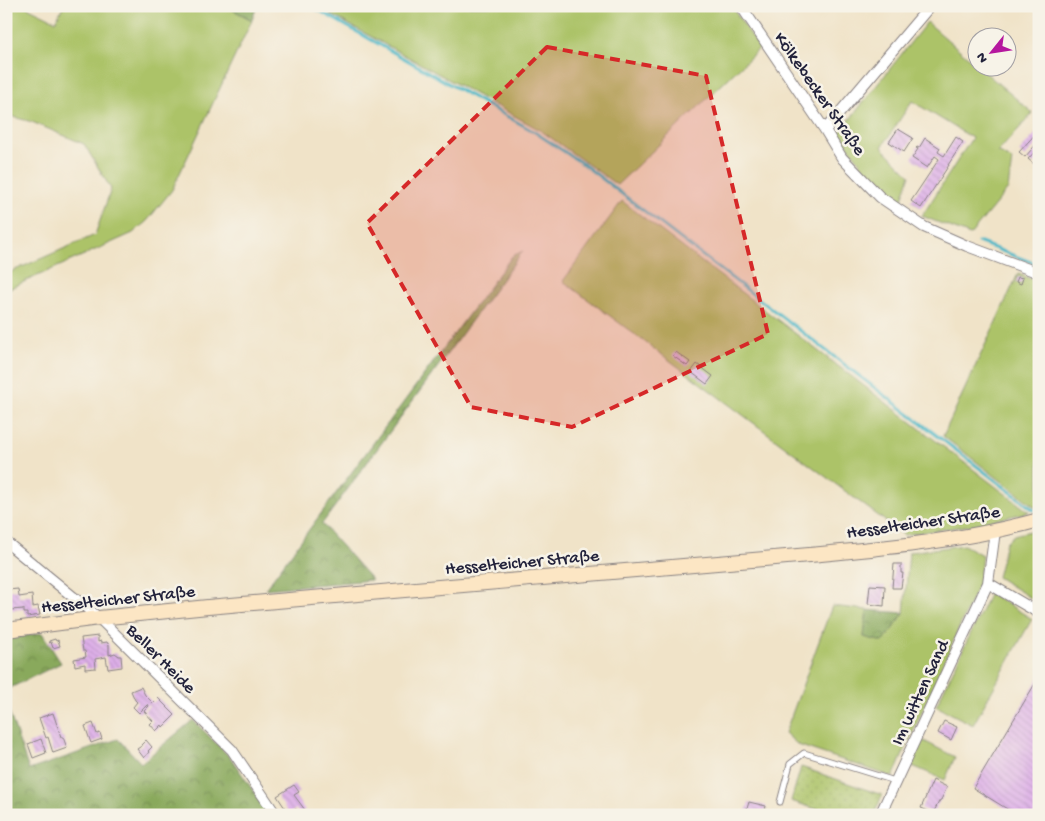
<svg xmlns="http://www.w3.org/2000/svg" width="1045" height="821" font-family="'Gochi Hand',sans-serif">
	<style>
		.grass { fill: #acc368; stroke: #677252 }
		.forest { fill: url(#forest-crowns); stroke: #56664c }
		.garden { fill: url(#garden-dots); stroke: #677252 }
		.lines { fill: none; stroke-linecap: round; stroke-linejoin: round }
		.stream { stroke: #4cb8c8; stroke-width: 3 }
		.building { fill: url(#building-back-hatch) }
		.lane-casing { stroke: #898282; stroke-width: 7 }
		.street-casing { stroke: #898282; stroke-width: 12 }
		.secondary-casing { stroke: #898282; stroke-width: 16 }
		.lane { stroke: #fff; stroke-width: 5 }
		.street { stroke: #fff; stroke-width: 10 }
		.secondary { stroke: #fce6c4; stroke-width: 14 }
		.marked { fill: #d62828; fill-opacity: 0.2; stroke: #d62828; stroke-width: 4; stroke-dasharray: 10 6; stroke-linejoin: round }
		.labels { text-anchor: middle; stroke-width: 5; stroke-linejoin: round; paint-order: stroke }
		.street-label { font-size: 18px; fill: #22223b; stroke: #f7f3e8 }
	</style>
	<defs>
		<pattern id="forest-crowns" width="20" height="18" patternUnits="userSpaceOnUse" patternTransform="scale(1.25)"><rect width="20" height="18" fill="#89a95c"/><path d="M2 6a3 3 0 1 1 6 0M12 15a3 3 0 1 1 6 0" fill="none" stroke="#70894d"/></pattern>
		<pattern id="garden-dots" width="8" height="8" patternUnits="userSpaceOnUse" patternTransform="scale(1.25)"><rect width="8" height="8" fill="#acc368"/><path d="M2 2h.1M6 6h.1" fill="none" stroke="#94a75b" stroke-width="1.8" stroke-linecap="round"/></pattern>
		<pattern id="building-back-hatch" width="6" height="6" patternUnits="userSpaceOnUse" patternTransform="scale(1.25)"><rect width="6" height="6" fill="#ddaee8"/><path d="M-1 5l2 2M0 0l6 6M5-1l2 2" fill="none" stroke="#bd95c8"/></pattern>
	</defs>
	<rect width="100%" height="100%" fill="#f7f3e8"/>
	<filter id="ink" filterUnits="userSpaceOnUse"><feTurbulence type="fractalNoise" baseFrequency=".02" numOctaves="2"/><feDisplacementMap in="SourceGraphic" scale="10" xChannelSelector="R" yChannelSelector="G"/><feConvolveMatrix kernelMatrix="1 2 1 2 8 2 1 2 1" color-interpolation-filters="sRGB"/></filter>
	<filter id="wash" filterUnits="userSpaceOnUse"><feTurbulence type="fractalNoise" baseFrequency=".0096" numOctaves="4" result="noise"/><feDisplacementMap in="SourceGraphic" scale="20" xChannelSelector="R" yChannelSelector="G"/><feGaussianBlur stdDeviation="1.12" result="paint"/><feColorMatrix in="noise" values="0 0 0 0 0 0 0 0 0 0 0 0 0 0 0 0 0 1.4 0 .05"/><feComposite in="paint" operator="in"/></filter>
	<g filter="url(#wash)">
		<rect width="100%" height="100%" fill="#f0e3c8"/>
		<!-- grass -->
		<path class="grass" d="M6,6H25L56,21L63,6H226L252,20L172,190L147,221L133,233L6,290V274L95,235L111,189L84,144L32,122L6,115Z
			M333,6H731L760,48L617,185L540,130L330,14Z
			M927,22L977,65L978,68H980L1033,113L998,152L1012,160L1008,189L970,235L922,216L972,138L912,101L882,147L910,175L901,202L867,173L839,133Z
			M622,201L1029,512L973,525L904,535L563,281Z
			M1018,274L1039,282V510L943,436Z
			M1039,529V603L997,577L1006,542L1014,535Z
			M964,545L982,555L979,583L893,777L798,745L785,733L832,606L867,610L864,637L883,642L904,613L909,552Z
			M990,593L1032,619L973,725L936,706Z
			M920,739L955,757L945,780L908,764Z"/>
		<!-- forest -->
		<path class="forest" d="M226,6H257L252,20Z
			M523,251L322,524L372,580L265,589L512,256Z
			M867,610L904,613L883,642L864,637Z
			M42,633L61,663L6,690V638Z
			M6,703L29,770L118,739L141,763L193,720L230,757L270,815H6Z"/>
		<!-- garden -->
		<path class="garden" d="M801,767L882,795L874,815H835L791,801Z"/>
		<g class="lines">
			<!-- stream -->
			<path class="stream" d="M311,6L533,131L583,164L1034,510
				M978,242L1039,265"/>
		</g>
		<g id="blocks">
			<!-- building -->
			<path class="building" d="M898,129L913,138L904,152L889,142Z
				M1039,130V141L1025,157L1019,152Z
				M956,137L963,142L948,165H949L921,208L911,201L939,159L935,156L927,168L912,158L918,149L916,148L917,147L919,148L925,138L940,148L938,152L944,156Z
				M1039,147V158L1034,164L1028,159Z
				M1018,277L1023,278L1021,284L1016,282Z
				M676,352L690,362L687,366L673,356Z
				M697,364L713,376L707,384L691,372Z
				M894,564H901V573H903L901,588H892Z
				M870,585L885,586L884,606L868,604Z
				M18,589L19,597L32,595L33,607L38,606L40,615L27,617V613H24V609L10,610L8,590Z
				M98,636V642L101,641V643L107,642L108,644H109V655L115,653L119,656H121L122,667L108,669L106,657L95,659L96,668L85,669V664L75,666L74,659L86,657L85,651H83L81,638Z
				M55,639L56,641L58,640L60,646L53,648L51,642L49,643V641Z
				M1039,677V815H1017L973,788Z
				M141,687L145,695L153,703L158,698L175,715L163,727L162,725L156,731L150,724L153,721L144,711L149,706L148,704L139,713L133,707L137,702L135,700L131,691Z
				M53,713L61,737H63L67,748L53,753L48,737L46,738L39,718Z
				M944,721L957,727L951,740L938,733Z
				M93,723L97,734L100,733L102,739L91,743L85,726Z
				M41,739L46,753L33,758L28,744Z
				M146,740L152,747L148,751L149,752L144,758L137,749L143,745L142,744Z
				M933,780L947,787L941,800H940L933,813L921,808Z
				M294,785L299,792L294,795L305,810L299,814L296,809L289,814L277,796Z
				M749,802L766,806L764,815H745Z"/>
		</g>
	</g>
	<g filter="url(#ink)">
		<use href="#blocks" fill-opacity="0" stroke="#898282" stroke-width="1"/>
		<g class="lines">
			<!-- lane casing -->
			<g class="lane-casing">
				<path id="lane" d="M780,802L790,764L804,753L895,781"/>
			</g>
			<!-- street casing -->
			<g class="street-casing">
				<path id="street" d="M741,6L825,130L842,158L880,197L924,227L967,246L1039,273
					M825,130L930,6
					M6,542L99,618L232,750L276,815
					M988,583L1039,613
					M880,815L988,583L995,531"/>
			</g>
			<!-- secondary casing -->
			<g class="secondary-casing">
				<path id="secondary" d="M6,630L99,618L208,607L821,554C894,547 967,540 1039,520"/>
			</g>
			<!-- lane -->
			<use href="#lane" class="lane"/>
			<!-- street -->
			<use href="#street" class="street"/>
			<!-- secondary -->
			<use href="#secondary" class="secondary"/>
		</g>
	</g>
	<!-- marked area -->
	<path class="marked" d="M547,47L706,76L768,334L572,427L471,407L367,223Z"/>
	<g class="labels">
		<!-- street labels -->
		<g class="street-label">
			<text transform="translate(821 93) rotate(55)" y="6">Kölkebecker Straße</text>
			<text transform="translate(923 521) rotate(-8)" y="6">Hesselteicher Straße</text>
			<text transform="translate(522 561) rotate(-5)" y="6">Hesselteicher Straße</text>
			<text transform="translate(118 598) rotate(-6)" y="6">Hesselteicher Straße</text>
			<text transform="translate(162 658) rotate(45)" y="6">Beller Heide</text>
			<text transform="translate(919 692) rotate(-65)" y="6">Im witten Sand</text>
		</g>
	</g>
	<!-- margin -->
	<rect width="1045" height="821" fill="none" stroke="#f7f3e8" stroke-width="25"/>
	<!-- north arrow -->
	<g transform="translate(992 52) rotate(240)"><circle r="24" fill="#f7f3e8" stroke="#a29fa3"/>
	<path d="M0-4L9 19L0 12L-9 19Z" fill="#b5179e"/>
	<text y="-8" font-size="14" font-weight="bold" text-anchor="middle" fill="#22223b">N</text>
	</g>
</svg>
